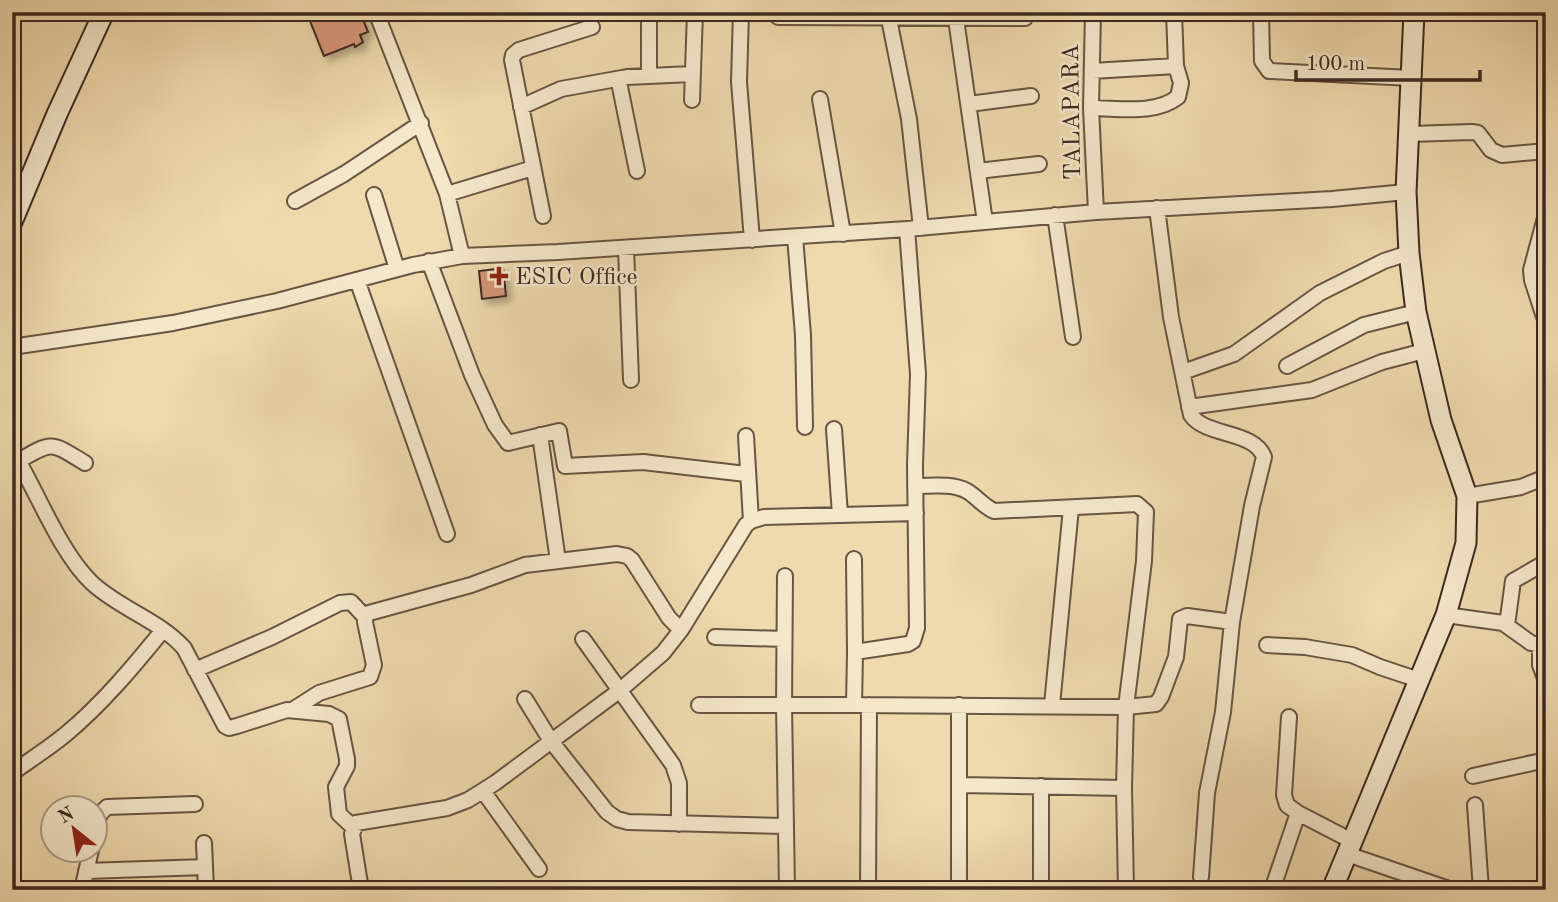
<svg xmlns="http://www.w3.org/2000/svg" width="1558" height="902" font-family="'Old Standard TT',serif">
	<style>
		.building { fill: #d59578; stroke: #3d2921; stroke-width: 2; filter: url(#shadow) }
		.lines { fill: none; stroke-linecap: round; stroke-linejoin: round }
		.street-casing { stroke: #695544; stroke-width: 18 }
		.secondary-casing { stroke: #3d2921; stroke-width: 23 }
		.street { stroke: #f4e7ca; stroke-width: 14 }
		.secondary { stroke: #f4e7ca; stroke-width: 19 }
		.poi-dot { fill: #8f2418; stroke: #f4e7ca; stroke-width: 2.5 }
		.labels { text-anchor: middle; stroke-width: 5; stroke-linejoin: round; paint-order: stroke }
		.street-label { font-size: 24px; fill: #3d2921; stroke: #f4e7ca }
		.poi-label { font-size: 24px; fill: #3d2921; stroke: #f4e7ca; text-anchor: start }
	</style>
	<defs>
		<filter id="shadow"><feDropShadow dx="5" dy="5" stdDeviation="3.5" flood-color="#0004"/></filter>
	</defs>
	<rect width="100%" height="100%" fill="#eedaad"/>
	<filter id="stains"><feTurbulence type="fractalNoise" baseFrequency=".00286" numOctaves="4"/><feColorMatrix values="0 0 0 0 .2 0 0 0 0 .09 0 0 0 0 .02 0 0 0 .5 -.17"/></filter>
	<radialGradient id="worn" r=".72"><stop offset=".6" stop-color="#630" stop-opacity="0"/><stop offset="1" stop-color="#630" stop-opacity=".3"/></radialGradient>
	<!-- building -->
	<path class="building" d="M316,12L319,18L323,16L325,21L330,19L327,12H360L368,32L360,35L363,42L355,47L354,44L324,56L308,16Z
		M503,268L506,296L482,299L479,271Z"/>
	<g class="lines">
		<!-- street casing -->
		<g class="street-casing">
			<path id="street" d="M376,12L447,194L462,256
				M741,12L739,82L752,240
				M1093,12L1091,108L1096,212
				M1261,12L1262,61L1269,71L1412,78
				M778,17L1025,18
				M889,19L909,119L921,228
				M956,19L985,222
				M1092,71L1176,66
				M649,76V12
				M820,99L843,234
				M692,100L695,12
				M969,104L1031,96
				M521,107L561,89L622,78
				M1091,108C1119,108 1155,115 1178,97L1181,83L1176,66L1174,12
				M1409,134L1472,132L1478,133L1491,150L1502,155L1546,151
				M637,171L619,82L622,78L627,77L692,74
				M978,171L1039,164
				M447,194L533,168
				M374,195L397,269
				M295,201L344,174L421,123
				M1157,208L1171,317L1191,415C1206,437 1254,430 1264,457L1252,506L1232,622L1223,712L1207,793L1201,877
				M1055,215L1073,337
				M543,216L512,60L513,55L519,50L592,27
				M795,237L803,335L805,427
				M626,248L631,380
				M429,261L472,375L495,425L508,443L559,431L565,466L643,462L746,474
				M357,280L447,534
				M1544,317L1532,280L1531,270L1546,214
				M12,347L173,323L277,301L413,265L462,256L558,252L907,229
				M1287,366L1364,325L1416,312
				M1183,372L1234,354L1320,293L1384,261L1409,253
				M1189,407L1312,390L1382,362L1424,351
				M834,429L840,515
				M540,435L558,561
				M746,436L751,521
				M12,450C36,489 60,553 92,583C120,609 159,620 184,648L225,726L229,728L237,726L287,710L329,714L339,719L347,759V766L336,787L339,814L353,827
				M19,461C53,440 52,443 85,463
				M915,486C932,486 952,483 967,491C977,497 983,506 994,511L1137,504L1146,512L1144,561L1126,707L1124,788L1126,890
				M1467,496L1521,487L1546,477
				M854,559L855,652
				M785,576L784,705H854L855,652L908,644L913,641L917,628L915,465L918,374L907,229L1096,212L1332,199L1406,192
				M1446,615L1503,623L1531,643L1546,646
				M1507,625L1513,581L1546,562
				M715,637L784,639
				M583,639L673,765L679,783V824
				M1267,645L1305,647L1352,655L1380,667L1419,680
				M1540,645V665L1546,681
				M195,670L272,637L340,603L351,602L365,617
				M525,699L551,741L607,812L617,819L628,822L786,826
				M699,705H784L787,890
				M854,705L1126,707L1156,704L1161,697L1176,657L1180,619L1187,616L1232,622
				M1052,705L1071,508
				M294,709L319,693L370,677L374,665L365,622V617L369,613L471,585L525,565L617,554L627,556L632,560L669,618L681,630
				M1289,717L1284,795L1287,805L1298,813L1352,841
				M12,773C30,760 49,748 66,734C102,704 133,667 163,630
				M1473,776L1546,760
				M959,785L1124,788
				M483,791L539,869
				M1475,805L1481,890
				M94,834L100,814L107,807L195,804
				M204,843L206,890
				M1347,854L1452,890
				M86,871L205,867
				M1334,884L1349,890
				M82,890L91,850
				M361,890L352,834L356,823L447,808L468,800L495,783L619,691L663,653L681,630L746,525L751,521L764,517L916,513
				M868,890L869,705
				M959,890V705
				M1041,890V786
				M1272,890L1298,813"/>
		</g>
		<!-- secondary casing -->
		<g class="secondary-casing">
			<path id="secondary" d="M12,222L57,114L104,12
				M1332,890L1446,615L1466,543L1467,496L1441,420L1416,312L1409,253L1406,192L1414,12"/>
		</g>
		<!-- street -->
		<use href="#street" class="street"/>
		<!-- secondary -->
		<use href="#secondary" class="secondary"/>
	</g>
	<!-- markers -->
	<path class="poi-dot" d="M495.5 265.5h7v7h7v7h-7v7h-7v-7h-7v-7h7z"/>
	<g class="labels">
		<!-- street labels -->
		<g class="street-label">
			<text transform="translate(1071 112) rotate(-91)" y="8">TALAPARA</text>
		</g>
		<!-- poi labels -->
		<g class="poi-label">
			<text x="515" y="284">ESIC Office</text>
		</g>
	</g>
	<!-- margin -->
	<rect width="1558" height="902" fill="none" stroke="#eedaad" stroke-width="42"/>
	<rect x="14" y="14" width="1530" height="874" fill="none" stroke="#3d2921" stroke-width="3.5"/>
	<rect x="21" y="21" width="1516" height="860" fill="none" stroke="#3d2921" stroke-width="2"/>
	<!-- north arrow -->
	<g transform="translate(74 829) rotate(330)"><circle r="33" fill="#f4e7ca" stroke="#ab9b86" stroke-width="2"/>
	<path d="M0-5L12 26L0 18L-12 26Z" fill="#8f2418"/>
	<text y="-10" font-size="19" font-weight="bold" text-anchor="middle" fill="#3d2921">N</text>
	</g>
	<!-- scale -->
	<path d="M1296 70v10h184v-10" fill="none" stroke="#3d2921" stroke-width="3.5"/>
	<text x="1306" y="70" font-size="21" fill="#3d2921" stroke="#f4e7ca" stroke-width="5" paint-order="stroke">100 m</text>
	<rect width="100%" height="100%" filter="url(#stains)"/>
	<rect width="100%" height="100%" fill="url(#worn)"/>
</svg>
